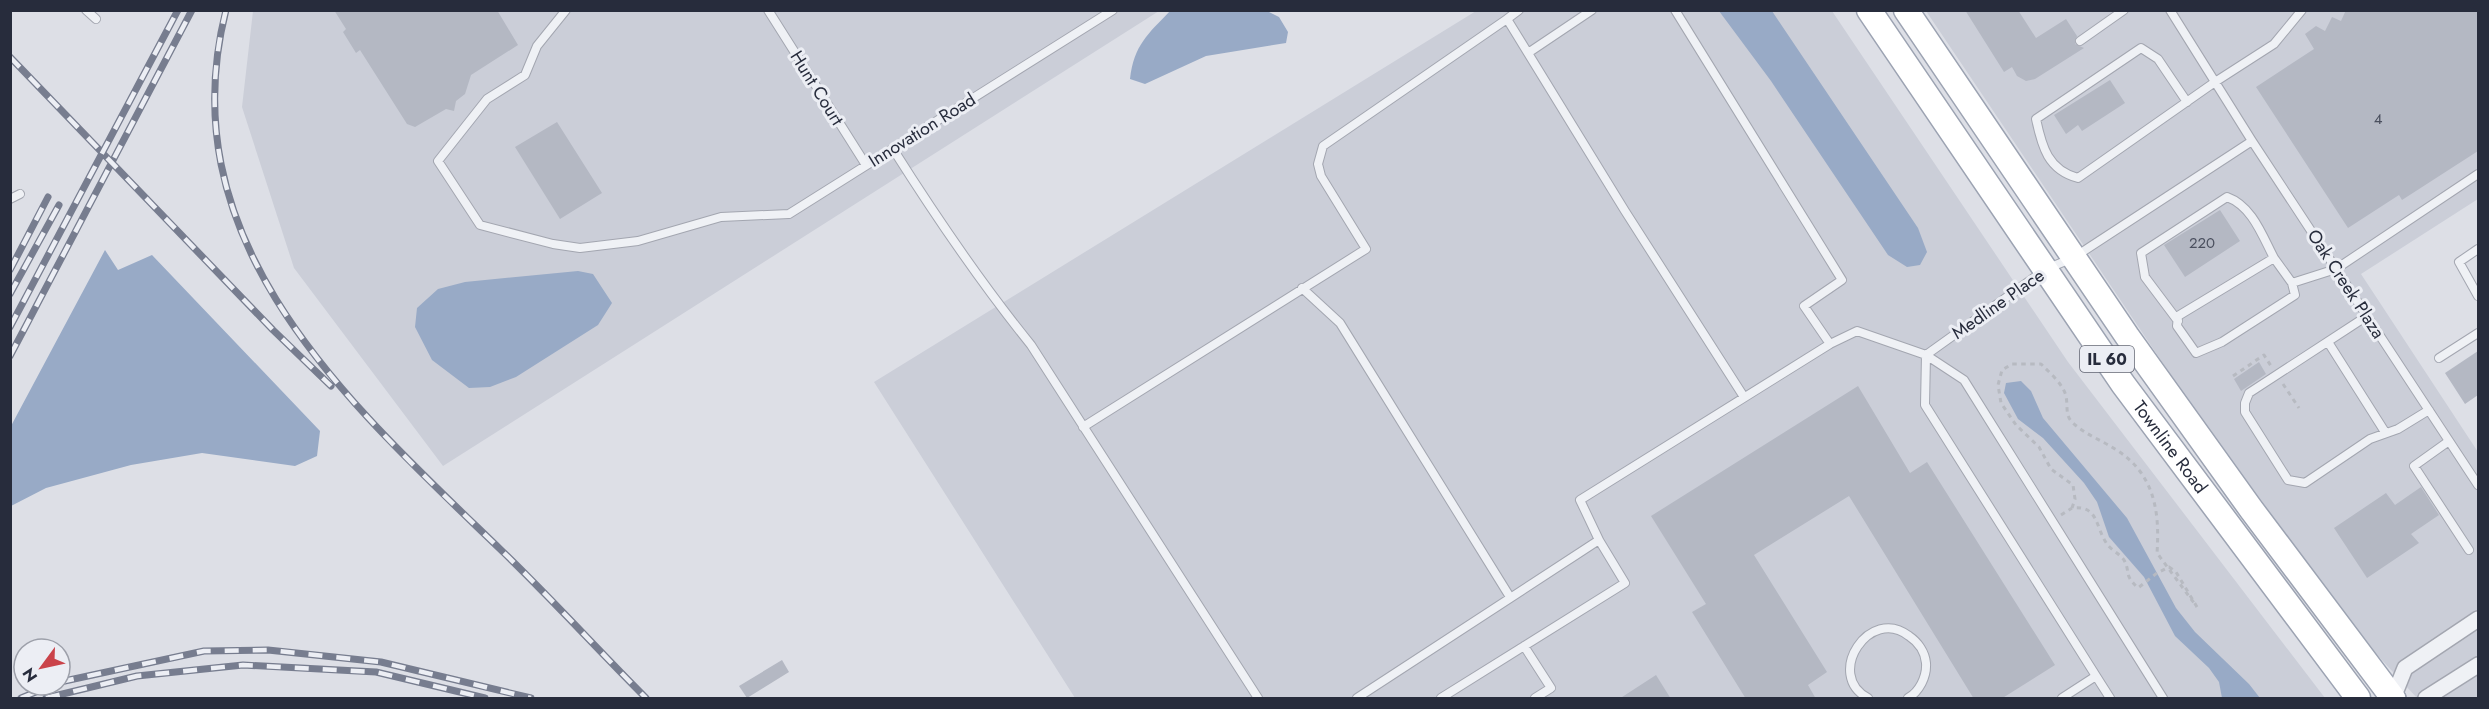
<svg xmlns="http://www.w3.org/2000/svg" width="2489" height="709" font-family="Jost,sans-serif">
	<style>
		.built { fill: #cbced8 }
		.water { fill: #98aac6 }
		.building { fill: #b4b8c3 }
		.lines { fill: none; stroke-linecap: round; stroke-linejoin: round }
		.service-casing { stroke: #a3a6b0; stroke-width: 10 }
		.minor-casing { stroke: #a3a6b0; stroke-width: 18 }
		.primary-casing { stroke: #9ca3b2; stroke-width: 27 }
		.path { stroke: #b7bac1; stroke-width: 3; stroke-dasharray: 4.5 4.5; stroke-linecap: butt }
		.service { stroke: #eff1f5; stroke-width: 8 }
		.minor { stroke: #eff1f5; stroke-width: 15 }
		.primary { stroke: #fff; stroke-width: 24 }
		.rail-casing { stroke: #777d8f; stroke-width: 7 }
		.rail { stroke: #eceef4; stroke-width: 4.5; stroke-dasharray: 14; stroke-linecap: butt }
		.labels { text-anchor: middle; stroke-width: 6; stroke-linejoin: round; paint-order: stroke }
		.number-label { font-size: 15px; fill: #4a4f5e }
		.shield { fill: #eceef4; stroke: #626673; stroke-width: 1.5 }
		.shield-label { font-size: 16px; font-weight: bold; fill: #272c3c }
		.street-label { font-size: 18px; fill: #272c3c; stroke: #eceef4 }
	</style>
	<rect width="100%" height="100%" fill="#dddfe6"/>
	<!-- built -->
	<path class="built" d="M253,11H1159L443,466L294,268L242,107Z
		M1476,11H1832L2068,362L2325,698H1075L874,382Z
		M1926,11H2478V199L2361,274L2478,452V698H2417L2368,645L2230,463Z"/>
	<!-- water -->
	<path class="water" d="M1170,11H1267L1279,17L1288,32L1286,43L1206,56L1145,84L1130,79C1134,45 1148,34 1170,11Z
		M1719,11H1772L1918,228L1927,252L1920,265L1907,267L1888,255L1771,81Z
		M105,250L118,270L152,255L320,431L317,456L295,466L202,453L131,465L46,488L11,506V426Z
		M578,271L593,274L612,303L598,325L516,377L490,387L469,388L432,360L415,327L417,308L438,289L465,282Z
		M2021,381L2031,391L2043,418L2127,518L2176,608L2195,632L2249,684L2260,698H2222L2219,682L2209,668L2175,636L2144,577L2109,537L2097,502L2084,483L2043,438L2018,419L2004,393L2006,383Z"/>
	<!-- building -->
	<path class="building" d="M334,10H497L518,45L471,75L465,94L456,101L454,111L446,109L415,127L407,124L360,50L356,53L343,32L346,29Z
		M1965,10H2018L2036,38L2066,19L2077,36L2075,44L2084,48L2035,79L2026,81L2017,76L2012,67L2004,72Z
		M2346,10H2478V151L2402,200L2399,195L2348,228L2256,87L2314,49L2305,34L2316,26L2325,31L2332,17L2341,21Z
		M2110,80L2125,103L2082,131L2078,125L2066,134L2054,115Z
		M557,122L602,193L560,219L515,147Z
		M2220,210L2240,241L2185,277L2164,245Z
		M2478,351V395L2465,404L2445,373Z
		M2259,362L2266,374L2241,391L2234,379Z
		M1858,386L1910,473L1927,462L2055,665L2001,699H1974L1849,496L1754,555L1827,672L1808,685L1816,699H1746L1692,612L1706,604L1651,516Z
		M2421,487L2439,515L2411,534L2419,543L2367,578L2334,528L2386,493L2395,505Z
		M782,660L789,672L747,698L739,686Z
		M1656,675L1671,699H1619Z"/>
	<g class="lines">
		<!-- service casing -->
		<g class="service-casing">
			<path id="service" d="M86,10L96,19
				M566,10L537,46L525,75L487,99L438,161L480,225L553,244L580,248L638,241L721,217L789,214L1113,10
				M768,10L866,165
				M1519,10L1507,19L1625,211L1744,397
				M1675,10L1842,280L1804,306L1830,344
				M2170,10L2252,141L2478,485
				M2080,41L2124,10
				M1528,53L1592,10
				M2187,102L2158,59L2141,48L2036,119C2042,147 2048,170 2078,178L2215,82L2274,44L2302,10
				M893,149C936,217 980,282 1031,345L1258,698
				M10,199L20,194
				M2478,249L2459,262L2478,296
				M2274,258L2292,283L2295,295L2222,342L2196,353L2177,326L2178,316Z
				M2292,283L2336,269L2478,174
				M1302,288L1340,323L1510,597
				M2367,316L2249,393L2245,403V412L2288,480L2305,483L2370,439L2398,429L2429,410
				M2178,321L2145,277L2141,253L2227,197C2252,206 2262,235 2274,258
				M2328,342L2385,432
				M1926,355L1925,405L2096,676L2062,698
				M1926,355L2046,269L2073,258L2252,141
				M2439,358L2478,333
				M1083,427L1366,249L1321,176L1318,164L1323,146L1507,19
				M2449,441L2414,466L2469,550
				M1524,646L1551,688L1535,698
				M2096,676L2110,698
				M1357,698L1599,540L1580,500L1830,344L1857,331L1926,355L1964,380L2163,698
				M1441,698L1625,583L1599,540
				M1868,698C1824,675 1870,605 1909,636C1918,642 1925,652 1926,663C1927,677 1919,692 1908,698"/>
		</g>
		<!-- minor casing -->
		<g class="minor-casing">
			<path id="minor" d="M2398,698H2393L2405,668L2478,619
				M2426,698L2478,665"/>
		</g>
		<!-- primary casing -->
		<g class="primary-casing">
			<g id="primary">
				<path id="s1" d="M1869,10L2123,384L2358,698"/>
				<path d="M1906,10L2127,336L2251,509L2393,698"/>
			</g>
		</g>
		<!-- path -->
		<path class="path" d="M2233,376L2264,355L2271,366
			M2283,384L2299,408
			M2061,515L2072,508
			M2197,607L2176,572L2169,567L2157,573L2138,588C2123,574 2131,573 2124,560C2120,554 2111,550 2107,544C2095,527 2099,505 2072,508L2075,499L2073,485L2051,469L2039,447L2016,425L2001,403L1998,385L2002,370L2012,364H2041C2050,373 2063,384 2066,396C2068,406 2065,415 2072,422C2084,434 2101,440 2115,449C2154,473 2160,510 2157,553L2197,607"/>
		<!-- service -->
		<use href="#service" class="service"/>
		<!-- minor -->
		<use href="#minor" class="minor"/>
		<!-- primary -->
		<use href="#primary" class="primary"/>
		<!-- rail casing -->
		<g class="rail-casing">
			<path id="rail" d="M226,10C167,244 350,404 500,549C550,597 597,649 646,698
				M10,57L273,330L331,386
				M10,270L48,197
				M10,294L59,205
				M10,327L178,10
				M10,356L192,10
				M60,682L204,651L268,650L381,662L531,698
				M21,698L53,685
				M46,698L137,676L243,665L376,672L485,698"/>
		</g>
		<!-- rail -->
		<use href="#rail" class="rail"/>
	</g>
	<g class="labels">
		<!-- number labels -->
		<g class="number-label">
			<text x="2378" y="124">4</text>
			<text x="2202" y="248">220</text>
		</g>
		<!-- shield labels -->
		<rect class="shield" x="2080" y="346" width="54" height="26" rx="4.5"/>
		<g class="shield-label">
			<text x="2107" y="365">IL 60</text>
		</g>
		<!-- street labels -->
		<g class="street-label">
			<text transform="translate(817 88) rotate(58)" y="6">Hunt Court</text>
			<text transform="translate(922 130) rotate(-32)" y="6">Innovation Road</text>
			<text transform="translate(2346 284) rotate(57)" y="6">Oak Creek Plaza</text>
			<text transform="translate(1998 304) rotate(-35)" y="6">Medline Place</text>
			<text dy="6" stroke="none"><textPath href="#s1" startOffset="531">Townline Road</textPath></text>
		</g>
	</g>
	<!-- border -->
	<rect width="2489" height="709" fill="none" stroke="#272c3c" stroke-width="24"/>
	<!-- north arrow -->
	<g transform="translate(42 667) rotate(237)"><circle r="28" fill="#eceef4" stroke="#9da0aa" stroke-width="1.5"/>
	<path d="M0-4.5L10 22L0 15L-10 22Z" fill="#ca434a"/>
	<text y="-9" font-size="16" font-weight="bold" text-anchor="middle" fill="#272c3c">N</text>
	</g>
</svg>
